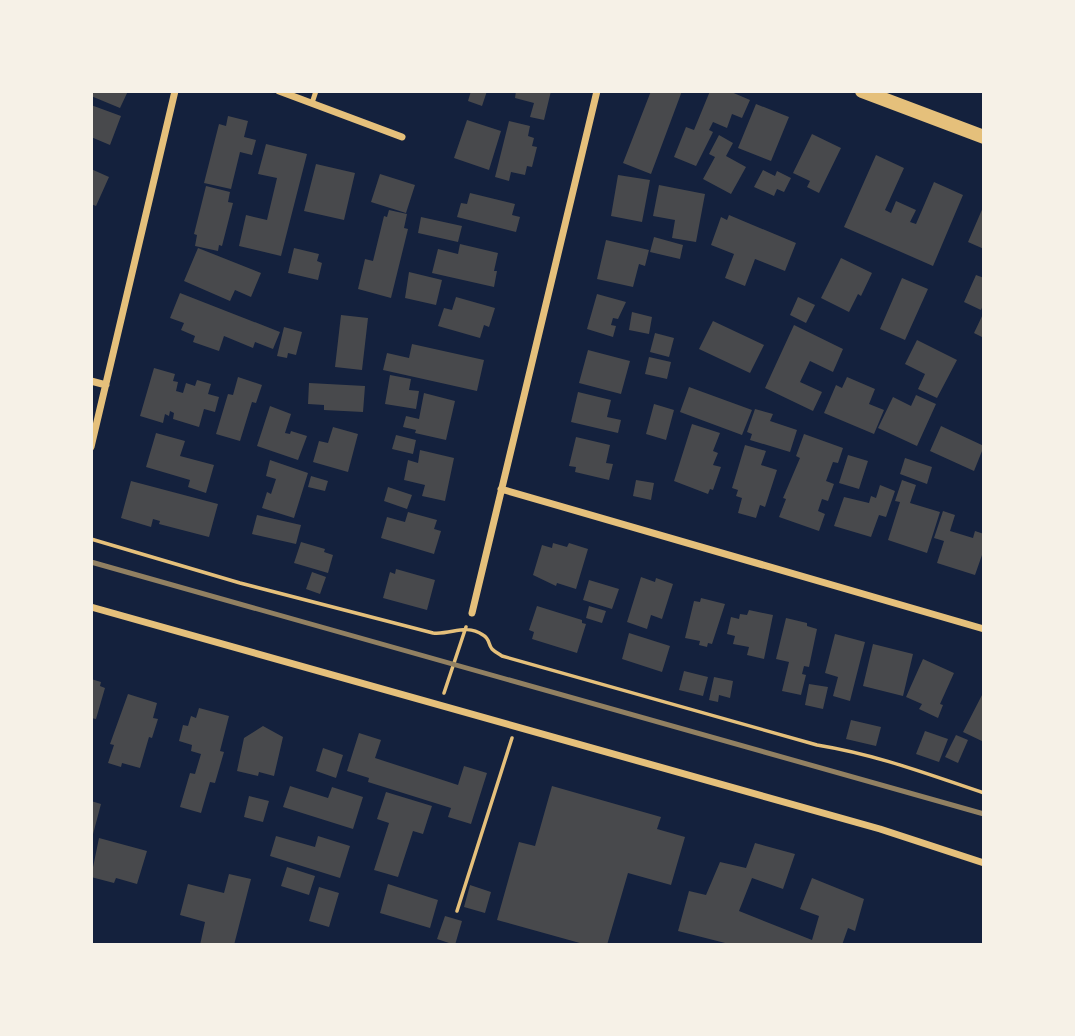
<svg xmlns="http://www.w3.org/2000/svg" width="1075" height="1036" font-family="Manrope,sans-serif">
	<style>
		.building { fill: #48494c }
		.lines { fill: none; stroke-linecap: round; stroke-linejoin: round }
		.path { stroke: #e5c07b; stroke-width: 3.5 }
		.service { stroke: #e5c07b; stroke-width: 5 }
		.minor { stroke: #e5c07b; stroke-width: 7 }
		.secondary { stroke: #e5c07b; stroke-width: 14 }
		.rail { stroke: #918062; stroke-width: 5 }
	</style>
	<rect width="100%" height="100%" fill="#14213d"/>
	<!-- building -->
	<path class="building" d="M91,91H128L120,108L91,96Z
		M471,91H487L482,106L468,101Z
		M516,91H551L544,120L530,117L534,103L515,98Z
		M651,91H682L651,174L623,163Z
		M710,91H729L750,100L742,118L732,114L727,128L713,122L709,130L713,132L696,166L674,157L686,127L694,130Z
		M756,104L789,117L771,161L738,148Z
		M91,105L121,116L110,145L91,137Z
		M228,116L248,121L244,137L256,140L252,155L240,152L231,189L204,183L219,124L226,126Z
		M467,120L501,131L489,170L454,158Z
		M509,121L530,126L528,136L534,138L532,146L537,147L532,167L527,166L525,175L511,172L509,181L495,177Z
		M812,134L841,148L819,193L807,187L810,181L793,173Z
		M719,135L733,143L726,156L746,167L731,194L703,179L715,157L709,154Z
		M266,144L307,154L281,256L239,246L246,215L267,220L277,178L258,174Z
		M876,155L904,168L885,210L891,213L896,201L916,210L910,222L916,224L934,182L963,195L933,266L844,227Z
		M316,164L355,173L344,220L304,211Z
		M91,169L109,177L96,206L91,204Z
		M763,170L775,176L777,171L791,178L784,192L777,189L774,196L754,187Z
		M380,174L415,185L406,213L371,202Z
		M618,175L650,180L642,222L611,216Z
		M659,185L705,194L696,242L672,238L675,220L653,216Z
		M206,186L230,192L228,202L233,203L222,246L219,245L218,251L195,246L197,235L194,234Z
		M470,193L515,204L512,215L520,217L516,232L457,217L461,203L467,204Z
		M984,205V249L968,242Z
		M389,210L407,214L404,228L408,229L391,298L358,289L365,259L373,261L384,216L387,217Z
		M729,215L796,243L785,271L755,259L745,286L725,278L734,254L711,245L721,217L727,220Z
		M421,217L462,226L458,242L418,233Z
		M654,237L683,245L680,259L650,252Z
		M606,240L649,250L645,266L639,264L633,287L597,279Z
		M460,244L498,253L494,271H497L494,287L432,273L438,249L458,254Z
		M198,248L261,273L251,297L235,290L230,301L184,281Z
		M294,248L319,254L317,261L322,263L318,280L288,273Z
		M841,258L872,273L861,296L858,294L849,312L821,298Z
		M409,272L442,280L436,305L405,298Z
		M976,275L984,278V303L981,310L964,302Z
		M902,278L928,289L905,340L880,329Z
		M180,293L280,332L273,349L255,342L253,348L224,336L219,351L193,342L195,336L181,330L184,323L170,318Z
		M597,294L626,302L618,319L613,318L611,325L616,326L613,337L587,329Z
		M456,297L495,308L489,327L484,325L480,338L438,326L444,308L452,310Z
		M798,297L815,305L806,323L790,315Z
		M632,312L652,317L649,334L629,330Z
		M984,312V338L974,333Z
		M341,315L368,318L362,370L335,367Z
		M713,321L764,345L750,373L699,349Z
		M794,325L843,349L833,372L810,361L800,382L822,392L813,411L765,388Z
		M284,327L302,332L296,355L288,353L287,358L277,356Z
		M655,333L674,338L669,357L650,352Z
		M917,340L957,360L937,398L918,389L925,374L905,364Z
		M412,344L484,360L477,391L383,370L387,353L409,358Z
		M588,350L630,361L621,394L579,383Z
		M649,357L671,362L667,379L645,374Z
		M154,368L175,374L173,381L178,382L176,391L183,393L186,383L195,386L197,380L211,384L208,394L219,397L215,412L204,409L199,427L173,419L174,413L170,411L169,416L165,414L163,423L140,416Z
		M390,375L411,379L409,390L419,391L416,409L385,404Z
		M238,377L262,385L256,403L252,402L240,441L216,434L228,394L233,395Z
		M847,377L875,389L869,404L884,410L874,434L824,413L836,385L842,388Z
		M309,383L365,386L363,412L324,410V405L308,404Z
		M689,387L752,410L742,435L680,412Z
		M578,392L611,400L607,417L621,420L618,433L571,422Z
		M424,393L455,401L446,440L415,433L416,430L403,427L406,416L419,419Z
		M916,395L936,404L917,446L878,428L893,397L911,406Z
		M654,404L674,410L666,440L646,434Z
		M270,406L291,414L285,433L290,434L291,431L307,436L298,460L257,446Z
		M755,409L773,414L770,421L797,430L790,452L750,440L752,434L747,432Z
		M692,424L720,433L713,451L718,453L713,465L721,467L713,490L710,489L708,494L674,481Z
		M941,426L984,446L974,471L930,451Z
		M333,427L358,434L348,472L313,462L319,441L328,443Z
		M156,433L185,441L180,456L214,465L206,493L188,487L190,480L146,467Z
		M804,434L843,448L838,463L833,462L826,481L834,484L828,501L822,499L818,511L825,514L819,531L779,517L786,499L783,498L800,458L796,456Z
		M396,435L416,440L413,454L392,449Z
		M576,437L610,445L606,463L613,464L609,480L575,472L576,467L569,466Z
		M745,445L766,451L761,465L777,470L765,507L760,505L756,518L738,513L742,498L736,496L738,490L732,488Z
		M420,450L454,458L445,501L422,496L425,485L404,480L408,460L418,463Z
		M848,455L868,461L859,489L839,483Z
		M905,458L932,467L927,484L900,474Z
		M270,460L308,473L294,518L262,508L267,492L271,494L276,479L266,476Z
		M311,476L328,481L325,491L308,487Z
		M636,480L654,483L651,500L633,496Z
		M902,480L916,485L910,503L940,512L927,553L888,540L900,502L895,501Z
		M131,481L218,504L209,537L159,524L160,521L153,519L151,527L121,518Z
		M880,485L895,491L886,517L879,515L871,537L834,526L844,497L869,503L871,496L876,498Z
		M388,487L412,495L407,509L384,501Z
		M943,511L955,515L950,531L973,538L975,531L984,534V555H982L975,575L937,563L944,541L934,538Z
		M408,512L437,520L434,529L441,531L434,554L381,538L387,517L405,522Z
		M257,515L301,525L296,544L252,534Z
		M301,542L325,549L324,552L333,555L328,573L294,563Z
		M553,543L567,547L569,543L588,549L576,589L557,583L556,586L533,575L542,545L552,548Z
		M396,569L435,580L427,610L383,598L390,572L395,574Z
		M312,572L326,577L320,594L306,589Z
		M641,577L655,582L656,578L673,584L662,619L651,615L647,629L627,622Z
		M589,580L619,589L612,609L583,600Z
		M701,598L725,604L712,644L708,643L707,647L699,645L700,641L685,638L694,601L700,602Z
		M537,606L582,620V623L586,624L577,653L532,639L534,632L529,630Z
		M589,606L606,611L602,623L586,618Z
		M749,610L773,615L764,659L747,655L749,647L733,644L735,636L727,634L731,617L739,619L740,614L747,615Z
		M786,618L807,623V626L817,629L809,667L804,666L802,674L806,675L801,695L782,691L789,662L776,659Z
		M629,633L670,646L662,672L622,659Z
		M835,634L865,642L850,701L833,696L838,677L825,673Z
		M873,644L913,654L903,696L863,686Z
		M923,659L954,673L940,704L943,705L938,718L919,709L922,704L906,697Z
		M684,671L708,677L703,696L679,690Z
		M714,677L733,681L730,698L719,695L718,702L709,700Z
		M91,679L101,682L100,686L105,688L96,719L91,718Z
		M809,684L828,687L823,709L805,705Z
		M128,694L157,703L153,718L158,719L152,738L149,737L140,768L122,763L121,767L108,763L114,745L110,744Z
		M982,695L984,696V742L963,732Z
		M199,708L229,716L220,751L224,752L215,783L210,782L201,813L180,807L190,773L195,774L201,754L191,751L192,745L179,741L183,725L188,726L191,716L196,718Z
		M851,720L881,727L876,746L846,739Z
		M263,726L283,737L274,776L259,772L258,776L237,771L244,738Z
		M925,731L948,739L939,762L916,754Z
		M359,733L381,740L375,758L458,785L464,766L487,773L471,824L448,817L451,808L368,782L369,778L347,771Z
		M956,735L968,740L958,763L945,757Z
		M323,748L343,755L336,778L316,771Z
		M290,786L328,798L332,787L363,797L353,829L283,807Z
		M552,786L661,817L657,829L685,837L671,885L628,873L607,945H587L497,920L519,842L535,846Z
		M386,792L432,806L423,834L413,831L398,877L374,870L389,823L377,819Z
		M249,796L269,801L263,822L244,817Z
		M91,801L101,804L92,838H91Z
		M276,836L315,847L318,836L350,846L340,878L270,856Z
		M99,838L147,851L137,884L116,878L114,883L91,877Z
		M755,843L795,854L783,889L752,878L739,911L812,940L819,916L800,909L812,878L864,899L855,931L848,928L842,945H733L678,931L689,891L706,895L720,862L746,868Z
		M287,867L315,876L309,895L281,886Z
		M229,874L251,879L234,945H200L205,922L180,915L188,884L224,893Z
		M388,884L438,900L430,928L380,913Z
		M470,885L491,892L485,913L464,907Z
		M319,887L339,893L329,927L309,921Z
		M445,916L462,921L455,945L437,939Z"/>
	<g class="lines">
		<!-- path -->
		<path class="path" d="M91,539L240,583L433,633C452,635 465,623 483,635C490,639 488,644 492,649C495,652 499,654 502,656L817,745C878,755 927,774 984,793
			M444,693L466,627
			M457,911L512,738"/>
		<!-- service -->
		<path class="service" d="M312,103L316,91"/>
		<!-- minor -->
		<path class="minor" d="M279,91L402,137
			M91,381L106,385
			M91,447L175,91
			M501,489L984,629
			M91,607L880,829L984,863
			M472,613L597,91"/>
		<!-- secondary -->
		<path class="secondary" d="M862,91L984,137"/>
		<!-- rail -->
		<path class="rail" d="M91,562L984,814"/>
	</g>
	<!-- border -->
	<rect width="1075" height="1036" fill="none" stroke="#f6f1e7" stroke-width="186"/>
</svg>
